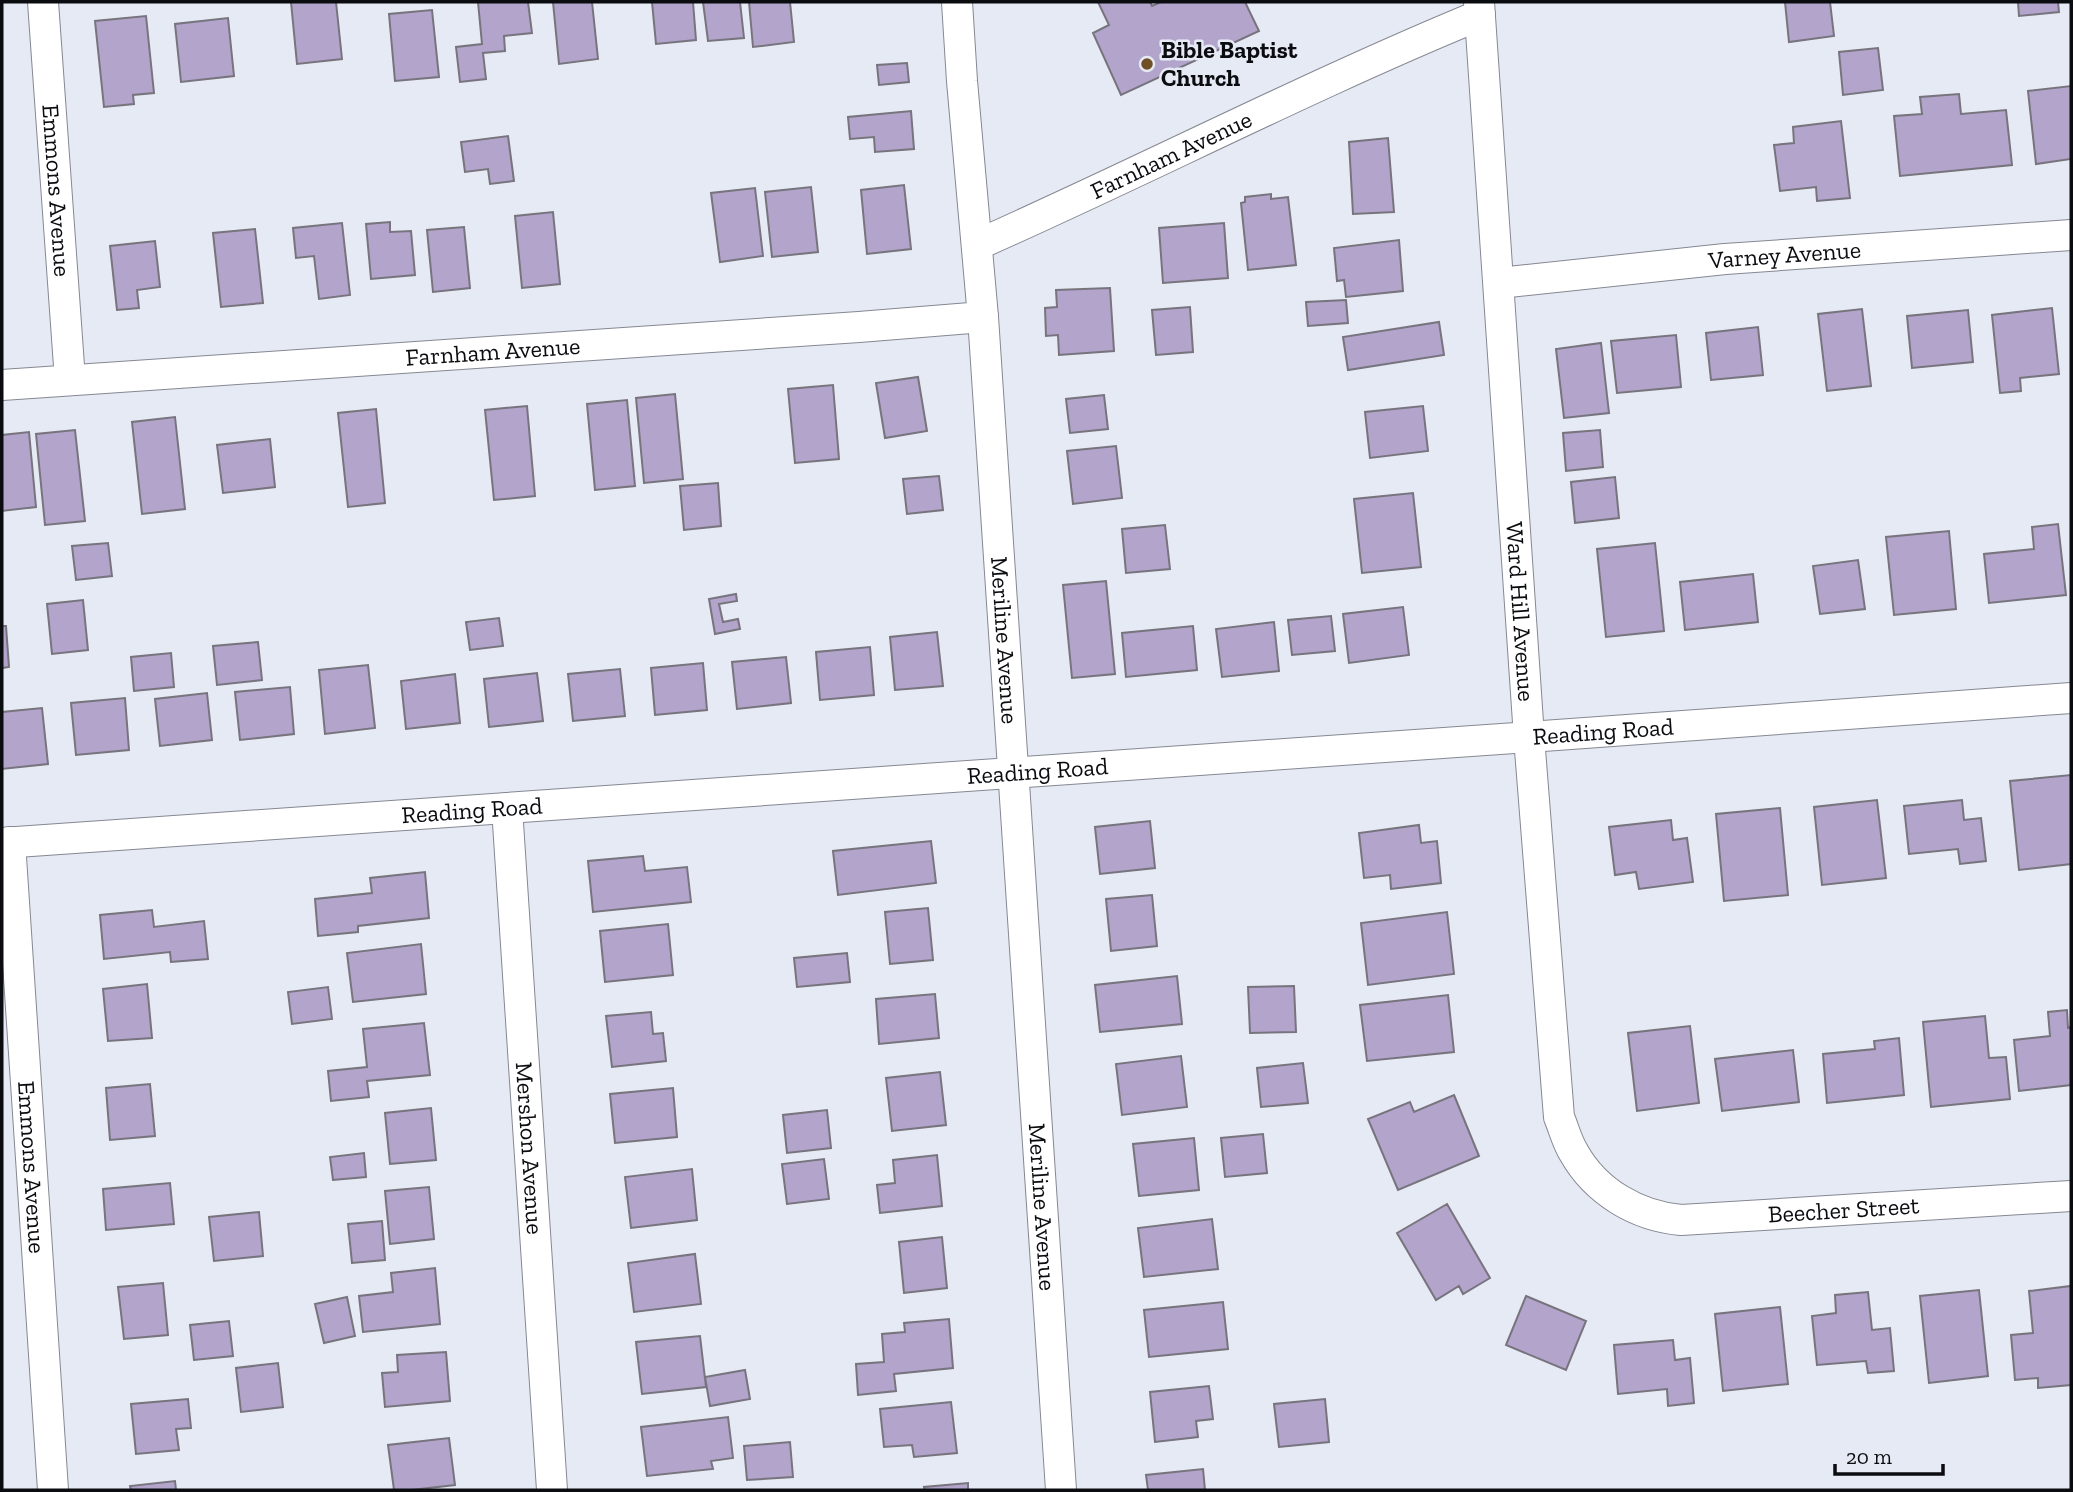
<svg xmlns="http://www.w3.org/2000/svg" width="2073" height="1492" font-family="'Zilla Slab',serif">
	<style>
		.building { fill: #b2a4cb; stroke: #77747d; stroke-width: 2 }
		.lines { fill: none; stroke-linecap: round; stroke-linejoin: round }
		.minor-casing { stroke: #858892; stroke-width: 32 }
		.minor { stroke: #fff; stroke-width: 30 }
		.poi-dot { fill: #6f4f25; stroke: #e6eaf5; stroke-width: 2.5 }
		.labels { text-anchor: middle; stroke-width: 5; stroke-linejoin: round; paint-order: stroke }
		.poi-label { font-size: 24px; font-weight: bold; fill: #0b0c10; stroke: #e6eaf5; text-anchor: start }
		.street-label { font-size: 24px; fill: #0b0c10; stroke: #e6eaf5 }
	</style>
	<rect width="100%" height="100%" fill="#e6eaf5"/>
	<!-- building -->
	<path class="building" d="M291,2H336L342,59L297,64Z
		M478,2H528L532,33L504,36L505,51L483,53L486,79L460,82L456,47L482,44Z
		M553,2H592L598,59L559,64Z
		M652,2H693L696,40L656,44Z
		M703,2H740L744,38L708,41Z
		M749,2H790L794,42L753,47Z
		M1098,2H1150L1152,6L1161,2H1245L1259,31L1121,95L1093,33L1109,25Z
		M1785,2H1830L1834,36L1789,42Z
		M2018,2H2058L2059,12L2019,16Z
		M432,10L439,77L395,81L389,14Z
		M146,16L154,93L133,95L134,104L104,107L95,21Z
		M228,18L234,76L181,82L175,24Z
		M1878,48L1883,90L1843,95L1839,52Z
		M907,63L909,82L879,85L877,65Z
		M2071,86V159L2036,164L2028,91Z
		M1959,94L1961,114L2006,110L2012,165L1900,176L1894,116L1922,114L1920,97Z
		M911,111L914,149L875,152L874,137L850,139L848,117Z
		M1841,121L1850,198L1817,201L1816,187L1780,191L1774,145L1794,143L1793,127Z
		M508,136L514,181L490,184L488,169L465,172L461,142Z
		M1388,138L1394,212L1353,214L1349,142Z
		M904,185L911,249L867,254L861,190Z
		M811,187L818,252L772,257L765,192Z
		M755,188L763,256L720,262L711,193Z
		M1271,194V199L1288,197L1296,265L1248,270L1241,203L1245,202V197Z
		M553,212L560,284L522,288L515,216Z
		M390,222V232L411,231L415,275L371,279L366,224Z
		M342,223L350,295L319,299L314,256L296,258L293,228Z
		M1224,223L1228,278L1163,283L1159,228Z
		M464,227L470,288L433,292L427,230Z
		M255,229L263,303L221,307L213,233Z
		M1399,240L1403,291L1346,297L1344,280L1337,281L1334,248Z
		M155,241L160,287L137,290L139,308L117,310L110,246Z
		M1110,288L1114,351L1059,355L1058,335L1046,336L1045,308L1057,307L1056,290Z
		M1346,300L1348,323L1308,326L1306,302Z
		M1190,307L1193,352L1156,355L1152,310Z
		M2052,308L2059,374L2020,378L2021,391L2000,393L1992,315Z
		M1862,309L1871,386L1827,391L1818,314Z
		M1968,310L1973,362L1912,368L1907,316Z
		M1439,322L1444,355L1348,370L1343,337Z
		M1758,327L1763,375L1711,380L1706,333Z
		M1676,335L1681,387L1617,393L1611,341Z
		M1601,343L1609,413L1564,418L1556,349Z
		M918,377L927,431L885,438L876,383Z
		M833,385L839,459L795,463L788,389Z
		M675,394L683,479L644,483L636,398Z
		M1104,395L1108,429L1070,433L1066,399Z
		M627,400L635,486L595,490L587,404Z
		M527,406L535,496L494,500L485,410Z
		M1423,406L1428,451L1370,458L1365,412Z
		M376,409L385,503L348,507L338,413Z
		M175,417L185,509L142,514L132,422Z
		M75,430L85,521L45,525L36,434Z
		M1600,430L1603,467L1566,471L1563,433Z
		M29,432L36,507L2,511V435Z
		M270,439L275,487L223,493L217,445Z
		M1116,446L1122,498L1073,504L1067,451Z
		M939,476L943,510L907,514L903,479Z
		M1615,477L1619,518L1575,523L1571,482Z
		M718,483L721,526L684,530L680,486Z
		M1413,493L1421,567L1362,573L1354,499Z
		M2058,524L2066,595L1989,603L1984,554L2034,549L2032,527Z
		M1165,525L1170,569L1126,573L1122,529Z
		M1949,531L1956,609L1894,615L1886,537Z
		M108,543L112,576L76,580L72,546Z
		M1655,543L1664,631L1606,637L1597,549Z
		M1858,560L1865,609L1820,614L1813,566Z
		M1753,574L1758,622L1685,630L1680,582Z
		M1106,581L1115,674L1072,678L1063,585Z
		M736,594L737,601L719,604L723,622L738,619L740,629L715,634L709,599Z
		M83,600L88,650L52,654L47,604Z
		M1403,607L1409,655L1349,663L1343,614Z
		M1331,616L1335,651L1292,655L1288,620Z
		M499,618L503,646L470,650L466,622Z
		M1274,622L1279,671L1222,677L1216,629Z
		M2,626H6L9,667L2,668Z
		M1193,626L1197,670L1126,677L1122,633Z
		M937,632L943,686L895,690L890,637Z
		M258,642L262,680L217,685L213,646Z
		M870,647L874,695L820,700L816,652Z
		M171,653L174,687L134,691L131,657Z
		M786,657L791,703L737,709L732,662Z
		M703,663L707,710L655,715L651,668Z
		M368,665L375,728L325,734L319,670Z
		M620,669L625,716L573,721L568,674Z
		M537,673L543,721L489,727L484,679Z
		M455,674L460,723L406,729L401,681Z
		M290,687L294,734L240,740L235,692Z
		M207,693L212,740L160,746L155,699Z
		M125,698L129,750L76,755L71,703Z
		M42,708L48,764L2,769V712Z
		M2071,775V864L2019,870L2010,781Z
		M1877,800L1886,878L1822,885L1814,807Z
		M1962,800L1964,820L1981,818L1986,861L1960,864L1958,849L1909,854L1904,806Z
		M1780,808L1788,895L1724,901L1716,814Z
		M1671,820L1673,840L1687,838L1693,882L1639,889L1636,872L1615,875L1609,827Z
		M1150,821L1155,868L1100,874L1095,827Z
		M1419,825L1421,843L1437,841L1441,883L1391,889L1390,875L1364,878L1359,833Z
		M931,841L936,883L838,895L833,851Z
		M643,856L645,871L687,867L691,902L593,912L588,861Z
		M425,872L429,918L358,926V932L318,936L315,899L372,893L370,878Z
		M1152,895L1157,946L1111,951L1106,899Z
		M928,908L933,960L890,964L885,912Z
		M152,910L154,927L204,921L208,959L171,962L170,952L104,959L100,915Z
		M1447,912L1454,974L1368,985L1361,923Z
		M668,924L673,975L605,982L600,931Z
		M421,944L426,994L353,1002L347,953Z
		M847,953L850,982L797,987L794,958Z
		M1177,976L1182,1024L1100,1032L1095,985Z
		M147,984L152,1038L108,1041L103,989Z
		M1294,986L1296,1032L1250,1033L1248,987Z
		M328,987L332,1019L292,1024L288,992Z
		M935,994L939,1038L879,1044L876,999Z
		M1448,995L1454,1052L1367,1061L1360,1005Z
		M2067,1010L2068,1028L2071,1027V1085L2019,1091L2014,1040L2050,1036L2048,1012Z
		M651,1012L653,1034L663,1033L666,1061L612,1067L606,1016Z
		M1985,1016L1989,1058L2006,1057L2010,1099L1931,1107L1923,1022Z
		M424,1023L430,1075L367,1081L369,1097L331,1101L328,1071L367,1067L363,1029Z
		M1690,1026L1699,1103L1637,1111L1628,1033Z
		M1899,1038L1904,1095L1827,1103L1823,1054L1875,1049L1874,1041Z
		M1793,1050L1799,1102L1722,1111L1715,1059Z
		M1181,1056L1187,1107L1122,1115L1116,1064Z
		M1303,1063L1308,1103L1261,1107L1257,1068Z
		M940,1072L946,1125L892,1131L886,1078Z
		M150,1084L155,1136L110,1140L106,1088Z
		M673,1088L677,1137L615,1143L610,1094Z
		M1454,1095L1479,1156L1398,1190L1368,1119L1410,1102L1414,1112Z
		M431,1108L436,1160L390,1164L385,1113Z
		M827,1110L831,1148L787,1153L783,1115Z
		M1263,1134L1267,1173L1225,1177L1221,1138Z
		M1194,1138L1199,1190L1139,1196L1133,1144Z
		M364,1153L366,1177L333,1180L330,1157Z
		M937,1155L942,1206L880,1213L877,1185L895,1183L893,1160Z
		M824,1159L829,1199L787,1204L782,1164Z
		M692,1169L697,1220L631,1228L625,1177Z
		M170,1183L174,1224L106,1230L103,1189Z
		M429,1187L434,1239L390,1244L385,1191Z
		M1447,1204L1490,1278L1463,1294L1459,1286L1436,1300L1397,1233Z
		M259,1212L263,1256L214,1261L209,1217Z
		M1212,1219L1218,1269L1144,1277L1138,1228Z
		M382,1221L385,1260L352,1263L348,1224Z
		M942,1237L947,1288L904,1293L899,1242Z
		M695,1254L701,1304L634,1312L628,1263Z
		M435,1268L440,1324L363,1332L359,1296L393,1292L391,1273Z
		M163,1283L168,1335L124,1339L118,1287Z
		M2071,1286V1385L2038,1388V1378L2015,1380L2011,1335L2033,1333L2029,1291Z
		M1979,1290L1988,1376L1929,1383L1920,1296Z
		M1868,1292L1872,1330L1890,1328L1894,1371L1868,1373L1866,1361L1817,1365L1812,1316L1836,1313L1835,1295Z
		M1526,1296L1586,1321L1566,1370L1506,1345Z
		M347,1297L355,1336L324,1343L315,1304Z
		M1223,1302L1228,1349L1149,1357L1144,1310Z
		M1780,1307L1788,1384L1723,1391L1715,1314Z
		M949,1319L953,1368L894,1374L896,1391L858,1395L856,1364L884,1362L882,1334L905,1332L904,1323Z
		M229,1321L233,1356L194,1360L190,1325Z
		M700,1336L706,1387L642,1394L636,1342Z
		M1673,1340L1675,1360L1690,1358L1694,1403L1668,1406L1667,1389L1618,1394L1614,1345Z
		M446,1352L450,1401L385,1407L382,1373L398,1372L397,1355Z
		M278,1363L283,1407L241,1412L236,1368Z
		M745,1370L750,1399L710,1406L705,1377Z
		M1209,1386L1213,1419L1196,1421L1198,1437L1155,1442L1150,1392Z
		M188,1399L191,1428L176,1429L179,1450L136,1454L131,1404Z
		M1325,1399L1329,1442L1279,1447L1274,1404Z
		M951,1402L957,1453L914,1457L912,1445L884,1447L880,1409Z
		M728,1417L733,1458L711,1461L713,1469L647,1476L641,1427Z
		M449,1438L455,1485L411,1490H394L388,1445Z
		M790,1442L793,1477L747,1480L744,1446Z
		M1203,1469L1205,1490H1148L1146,1475Z
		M175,1481L176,1490H131L130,1486Z
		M968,1483V1490H925L924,1487Z"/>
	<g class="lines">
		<!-- minor casing -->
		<g class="minor-casing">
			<g id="minor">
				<path id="s1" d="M43,2L70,380"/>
				<path id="s2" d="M957,2L962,81L983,317L1061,1490"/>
				<path id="s3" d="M1479,2L1529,737L1559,1117C1564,1129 1567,1142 1574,1153C1596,1192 1637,1216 1681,1220L2071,1196"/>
				<path id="s4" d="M977,245C1146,170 1310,85 1480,15"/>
				<path id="s5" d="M1499,283L1725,259L2071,235"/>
				<path id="s6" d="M2,385L859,327L983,317"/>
				<path id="s7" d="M507,808L552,1490"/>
				<path id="s8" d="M10,842L53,1490"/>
				<path id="s9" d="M2,843L1529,737L2071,698"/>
			</g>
		</g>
		<!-- minor -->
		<use href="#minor" class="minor"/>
	</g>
	<!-- markers -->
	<circle class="poi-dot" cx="1147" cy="64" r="7"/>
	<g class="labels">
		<!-- poi labels -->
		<g class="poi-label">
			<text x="1161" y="58">Bible Baptist<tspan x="1161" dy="28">Church</tspan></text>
		</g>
		<!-- street labels -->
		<g class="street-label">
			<text dy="8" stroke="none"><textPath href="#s4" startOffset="214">Farnham Avenue</textPath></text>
			<text dy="8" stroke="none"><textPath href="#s1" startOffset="189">Emmons Avenue</textPath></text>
			<text dy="8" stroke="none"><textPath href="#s5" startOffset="287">Varney Avenue</textPath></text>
			<text dy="8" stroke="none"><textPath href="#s6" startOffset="492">Farnham Avenue</textPath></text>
			<text dy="8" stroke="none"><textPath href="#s3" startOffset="611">Ward Hill Avenue</textPath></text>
			<text dy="8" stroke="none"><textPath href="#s2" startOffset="640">Meriline Avenue</textPath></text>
			<text dy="8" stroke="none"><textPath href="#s9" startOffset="1605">Reading Road</textPath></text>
			<text dy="8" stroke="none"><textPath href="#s9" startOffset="1038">Reading Road</textPath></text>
			<text dy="8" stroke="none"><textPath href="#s9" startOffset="471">Reading Road</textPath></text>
			<text dy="8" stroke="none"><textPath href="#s7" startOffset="341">Mershon Avenue</textPath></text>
			<text dy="8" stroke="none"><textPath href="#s8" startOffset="326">Emmons Avenue</textPath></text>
			<text dy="8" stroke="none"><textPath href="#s2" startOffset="1208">Meriline Avenue</textPath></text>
			<text dy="8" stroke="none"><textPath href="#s3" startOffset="1451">Beecher Street</textPath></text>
		</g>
	</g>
	<!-- border -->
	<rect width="2073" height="1492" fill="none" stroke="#0b0c10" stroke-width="7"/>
	<!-- scale -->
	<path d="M1835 1464v10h108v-10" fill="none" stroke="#0b0c10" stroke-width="3.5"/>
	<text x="1846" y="1464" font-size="21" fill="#0b0c10" stroke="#e6eaf5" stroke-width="5" paint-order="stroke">20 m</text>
</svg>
